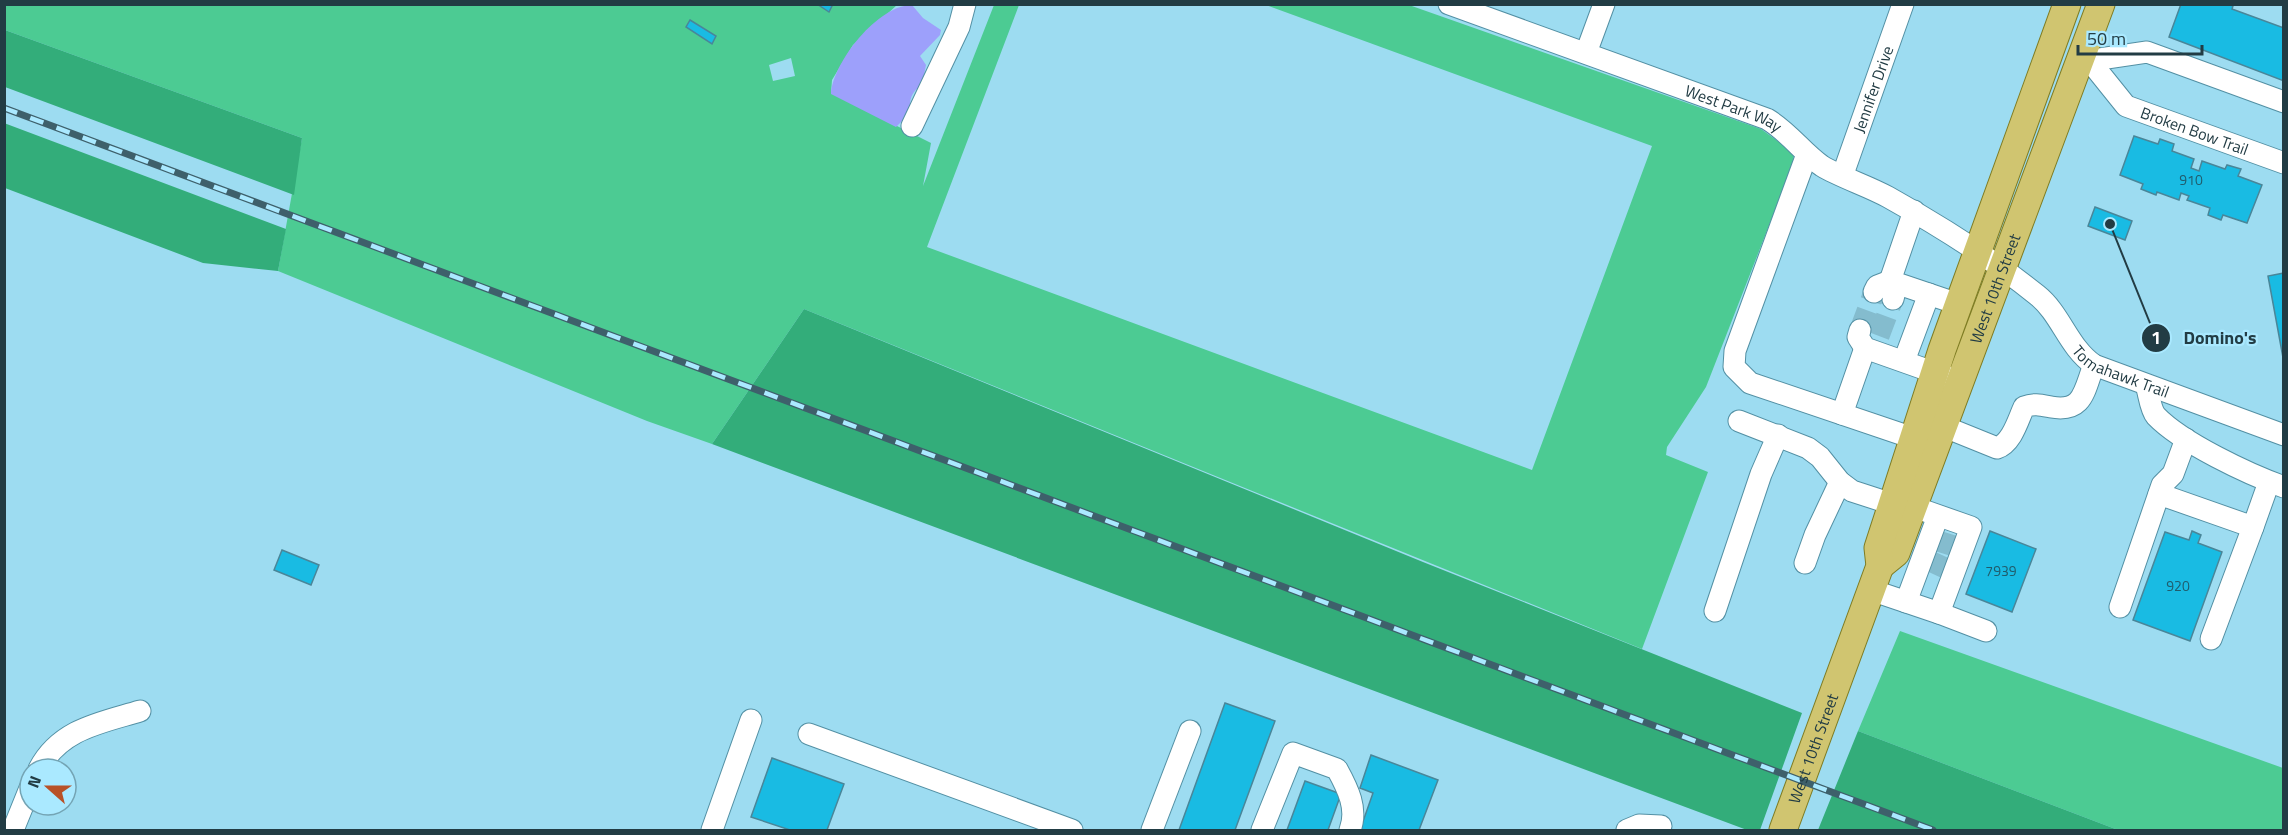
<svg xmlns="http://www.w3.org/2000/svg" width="2288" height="835" font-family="'Titillium Web',sans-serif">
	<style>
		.green { fill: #4ccb93; fill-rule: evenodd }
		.forest { fill: #33ad7a }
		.water { fill: #9da0fb }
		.building { fill: #19bbe3; stroke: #498699; stroke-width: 1.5 }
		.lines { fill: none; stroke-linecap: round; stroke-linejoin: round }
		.minor-tunnel { stroke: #84bcce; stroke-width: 21; stroke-dasharray: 21 10; stroke-linecap: butt }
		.minor-casing { stroke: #5390a4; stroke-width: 23 }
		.major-casing { stroke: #7e7c23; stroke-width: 29 }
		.minor { stroke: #fff; stroke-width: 21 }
		.major { stroke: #d0c570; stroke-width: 27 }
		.rail-casing { stroke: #3e606b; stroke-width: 7 }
		.rail { stroke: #aae9ff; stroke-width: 4.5; stroke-dasharray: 14; stroke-linecap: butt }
		.labels { text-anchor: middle; stroke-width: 4.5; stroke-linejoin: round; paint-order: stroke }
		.number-label { font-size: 14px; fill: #205c6c }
		.street-label { font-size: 16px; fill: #223c44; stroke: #aae9ff }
		.leader { fill: none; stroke: #223c44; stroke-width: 2 }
		.callout-dot { fill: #223c44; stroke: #aae9ff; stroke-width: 2 }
		.mark-label { font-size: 18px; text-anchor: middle; font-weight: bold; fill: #fff }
		.callout-label { font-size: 18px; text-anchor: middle; font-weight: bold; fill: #223c44; stroke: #aae9ff; stroke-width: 4.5; stroke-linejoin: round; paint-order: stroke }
	</style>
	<rect width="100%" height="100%" fill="#9ddcf1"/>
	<!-- green -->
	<path class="green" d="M4,5H897L853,45L832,80L831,93L931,143L923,186L994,5H1019L927,247L1532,470L1652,146L1266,5H1409L1761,129L1794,153L1793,164L1706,387L1667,447L1666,455L1708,472L1642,649L804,309L712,444L647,421L278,271L302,138L5,30ZM791,58L795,76L773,81L769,65Z
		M1900,631L2283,768V830H2118L1858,731Z"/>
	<!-- forest -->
	<path class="forest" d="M5,30L302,138L294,195L5,87Z
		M4,123L286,229L278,271L203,263L5,188Z
		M804,309L1423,562L1802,713L1760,830H1747L712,444Z
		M1858,731L2118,830H1818Z"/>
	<!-- water -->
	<path class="water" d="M912,5L923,18L941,30L940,35L920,56L926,65L922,85C912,91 908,100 911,112L896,127L831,94C833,62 878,5 912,5Z"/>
	<!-- building -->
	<path class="building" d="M817,4H833L829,12Z
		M2181,4H2229L2233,6L2232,9L2284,28V81L2169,37Z
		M690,20L716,36L712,44L686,27Z
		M2134,136L2158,144L2160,139L2174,144L2172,151L2194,159L2191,168L2199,171L2202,161L2225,169L2227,165L2241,169L2238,176L2262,185L2247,223L2223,215L2221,220L2208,215L2210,208L2187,200L2189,196L2181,193L2179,200L2157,192L2156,195L2141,189L2143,184L2120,175Z
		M2095,207L2132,221L2125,240L2088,226Z
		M2284,273V363L2268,276Z
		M1990,531L2036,549L2012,612L1966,594Z
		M2192,531L2201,535L2198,543L2222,552L2190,641L2133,620L2165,532L2189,540Z
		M282,550L319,565L311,585L274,570Z
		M1225,703L1275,721L1235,830H1179Z
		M1371,755L1438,780L1419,830H1360L1373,793L1360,788Z
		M772,758L844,784L827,830H790L751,817Z
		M1305,781L1341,794L1328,830H1287Z"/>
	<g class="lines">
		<!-- minor-tunnel -->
		<path class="minor-tunnel" d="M1860,330L1874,292
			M1879,336L1893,299
			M1938,541L1954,546
			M1930,561L1945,568"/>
		<!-- minor casing -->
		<g class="minor-casing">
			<g id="minor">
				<path id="s1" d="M1449,4L1767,119C1789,132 1802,152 1822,166C1840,177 1868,186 1888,197C1940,226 1991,258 2037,295C2061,314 2068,347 2094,365L2284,435"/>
				<path d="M1586,53L1604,4"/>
				<path d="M2081,58L2093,60L2147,52L2284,102"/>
				<path id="s2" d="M2089,60L2126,106L2284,163"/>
				<path d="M912,126L959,27L965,4"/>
				<path d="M1807,154L1735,351L1734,367L1750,383L1913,438"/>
				<path id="s3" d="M1843,174L1903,4"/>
				<path d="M1914,211L1890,281L1958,304"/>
				<path d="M1874,292L1877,286L1890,281L1895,291L1893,299"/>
				<path d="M1860,330L1858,337L1865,348L1947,377"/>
				<path d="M1904,361L1929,294"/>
				<path d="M2146,385C2149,393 2150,409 2156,416C2182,443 2248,474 2284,487"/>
				<path d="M1842,414L1865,348"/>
				<path d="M1739,421L1808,448L1820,457L1840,482L1852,491L1892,504L1914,507L1971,527L1939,613L1871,590"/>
				<path d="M1945,427L1997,448C2012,443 2018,420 2024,407C2034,403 2041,405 2051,407C2084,413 2084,390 2094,365"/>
				<path d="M2159,494L2253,527L2269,482"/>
				<path d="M1805,563L1815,535L1840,482"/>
				<path d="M1906,602L1938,516"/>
				<path d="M2120,607L2162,485L2173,474L2186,439"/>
				<path d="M1715,611L1761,474L1778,435"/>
				<path d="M1939,613L1986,631"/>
				<path d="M2211,639L2253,527"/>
				<path d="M809,734L1072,830"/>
				<path d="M39,769C60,729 100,723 140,711"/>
				<path d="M13,830L30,788"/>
				<path d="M712,830L751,720"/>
				<path d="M1152,830L1190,731"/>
				<path d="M1262,830L1293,753L1337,769C1348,789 1358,809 1350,830"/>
				<path d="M1627,830L1639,825L1661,826"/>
			</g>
		</g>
		<!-- major casing -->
		<g class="major-casing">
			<g id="major">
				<path id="s4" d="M1880,566L1896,553L2101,4"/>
				<path id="s5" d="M1783,830L1880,566L1878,548L1942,350L2067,4"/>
			</g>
		</g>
		<!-- minor -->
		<use href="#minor" class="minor"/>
		<!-- major -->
		<use href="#major" class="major"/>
		<!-- rail casing -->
		<g class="rail-casing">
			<path id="rail" d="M4,108L1933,830"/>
		</g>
		<!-- rail -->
		<use href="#rail" class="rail"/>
	</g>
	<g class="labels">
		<!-- number labels -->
		<g class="number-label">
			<text x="2191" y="185">910</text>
			<text x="2001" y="576">7939</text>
			<text x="2178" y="591">920</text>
		</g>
		<!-- street labels -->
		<g class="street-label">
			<text dy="6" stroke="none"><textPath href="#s3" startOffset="90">Jennifer Drive</textPath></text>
			<text dy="6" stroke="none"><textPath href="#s1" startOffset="303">West Park Way</textPath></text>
			<text dy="6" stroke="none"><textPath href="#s2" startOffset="132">Broken Bow Trail</textPath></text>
			<text dy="6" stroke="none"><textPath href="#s4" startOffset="303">West 10th Street</textPath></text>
			<text dy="6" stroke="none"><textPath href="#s1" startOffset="780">Tomahawk Trail</textPath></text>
			<text dy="6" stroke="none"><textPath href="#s5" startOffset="87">West 10th Street</textPath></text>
		</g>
	</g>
	<!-- callouts -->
	<path class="leader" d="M2110 224L2156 338"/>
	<g class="callout-dot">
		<circle cx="2110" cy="224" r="6"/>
		<circle cx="2156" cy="338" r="15"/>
	</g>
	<g class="mark-label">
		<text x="2156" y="344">1</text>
	</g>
	<g class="callout-label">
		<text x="2220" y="344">Domino's</text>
	</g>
	<!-- border -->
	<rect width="2288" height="835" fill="none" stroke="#223c44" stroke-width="12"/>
	<!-- north arrow -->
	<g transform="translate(48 787) rotate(291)"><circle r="28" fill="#aae9ff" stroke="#74a4b4" stroke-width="1.5"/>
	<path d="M0-4.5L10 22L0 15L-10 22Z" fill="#b85127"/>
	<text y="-9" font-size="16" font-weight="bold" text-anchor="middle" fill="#223c44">N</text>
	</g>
	<!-- scale -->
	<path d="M2078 45v9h124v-9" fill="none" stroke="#223c44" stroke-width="3"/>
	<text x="2087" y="45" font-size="18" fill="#223c44" stroke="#aae9ff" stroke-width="4.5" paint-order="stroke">50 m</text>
</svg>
